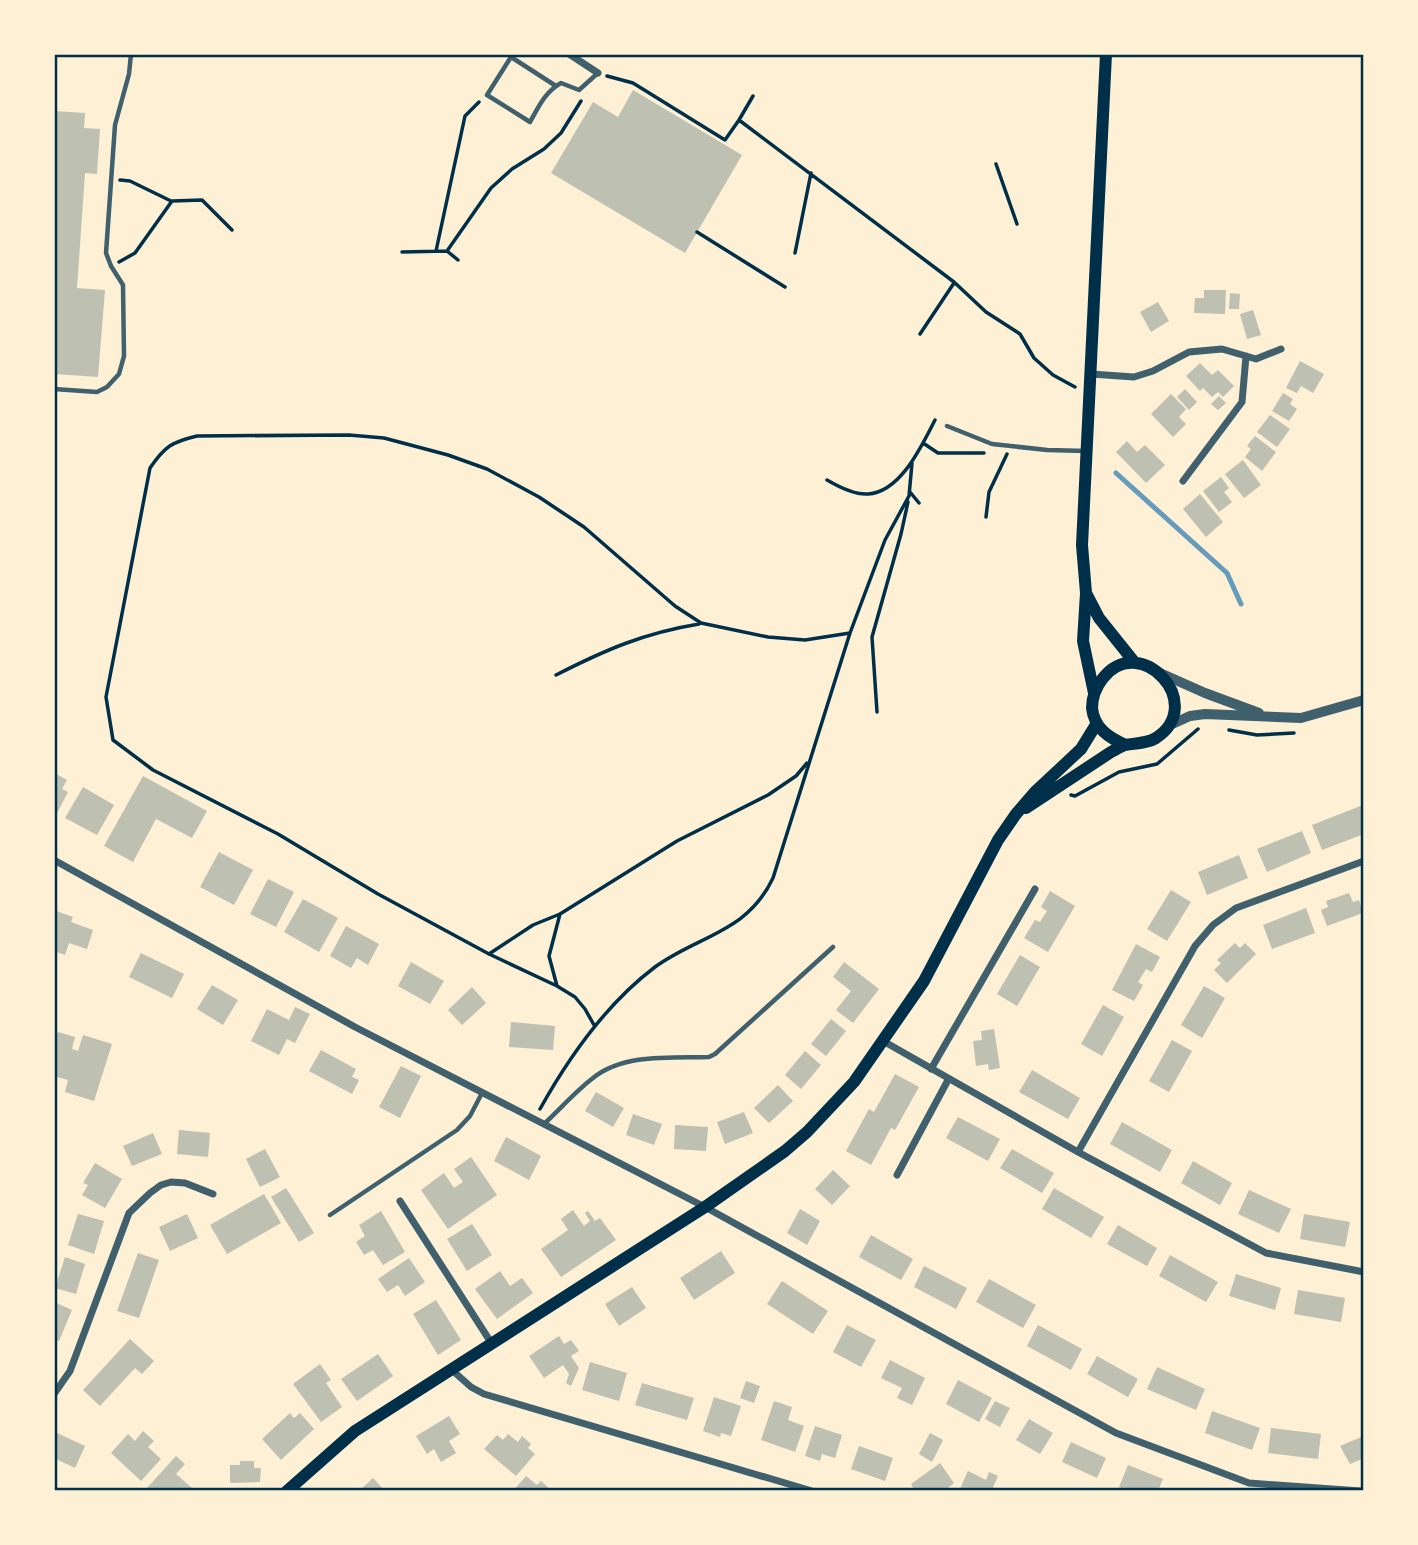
<svg xmlns="http://www.w3.org/2000/svg" width="1418" height="1545" font-family="Roboto,sans-serif">
	<style>
		.lines { fill: none; stroke-linecap: round; stroke-linejoin: round }
		.stream { stroke: #669bbc; stroke-width: 5 }
		.building { fill: #bec0b2 }
		.path { stroke: #003049; stroke-width: 3.5 }
		.service { stroke: #3f606c; stroke-width: 4.5 }
		.minor { stroke: #3f606c; stroke-width: 7 }
		.tertiary { stroke: #3f606c; stroke-width: 10 }
		.primary { stroke: #003049; stroke-width: 12 }
		.neatline { fill: none; stroke: #003049; stroke-width: 2.5 }
	</style>
	<rect width="100%" height="100%" fill="#fdf0d5"/>
	<g class="lines">
		<!-- stream -->
		<path class="stream" d="M1116,473L1227,573L1241,604"/>
	</g>
	<!-- building -->
	<path class="building" d="M633,90L742,155L685,253L551,173L593,102L618,117Z
		M54,111L85,113L84,128L100,129L97,174L85,173L77,288L105,290L98,377L54,374Z
		M1204,290H1226L1225,314L1194,313L1195,298H1204Z
		M1230,293L1240,294L1239,309H1229Z
		M1158,302L1169,321L1151,332L1140,312Z
		M1253,310L1261,335L1247,339L1240,314Z
		M1300,361L1324,374L1313,393L1301,386L1297,393L1286,388Z
		M1200,363L1212,375L1218,370L1234,386L1223,397L1218,392L1212,397L1203,388L1200,391L1186,376Z
		M1185,389L1197,402L1189,410L1177,397Z
		M1283,393L1293,399L1290,404L1297,409L1289,421L1272,411Z
		M1171,394L1186,409L1179,417L1186,424L1173,437L1151,414Z
		M1219,396L1226,403L1218,410L1211,404Z
		M1270,415L1290,429L1277,447L1257,432Z
		M1255,436L1276,452L1262,471L1245,457L1251,449L1247,446Z
		M1127,441L1137,452L1145,445L1165,465L1146,483L1116,452Z
		M1243,460L1261,485L1244,498L1225,474Z
		M1221,477L1229,488L1224,492L1232,502L1219,512L1203,491Z
		M1200,494L1223,522L1206,537L1183,509Z
		M56,774L67,780L62,789L68,792L54,819Z
		M143,776L207,811L192,838L156,819L133,862L104,846Z
		M83,787L114,805L97,835L65,818Z
		M1363,805L1364,834L1322,850L1312,825Z
		M1302,831L1311,853L1267,872L1257,849Z
		M219,852L253,870L234,905L200,887Z
		M1239,855L1248,878L1207,895L1198,872Z
		M268,879L294,892L276,927L250,914Z
		M1171,890L1191,902L1167,941L1147,929Z
		M1050,891L1075,906L1048,952L1024,938L1035,920L1040,922L1047,911L1041,907Z
		M1349,893L1353,902L1359,900L1363,913L1327,926L1321,910L1328,907L1326,901Z
		M303,899L338,918L319,952L284,932Z
		M1306,908L1315,933L1272,949L1263,925Z
		M54,910L73,917L71,922L93,930L87,949L69,943L65,955L54,951Z
		M346,926L379,944L368,965L357,958L351,968L330,956Z
		M1235,943L1240,948L1245,943L1256,954L1227,983L1214,970L1221,963L1217,960Z
		M1136,944L1160,957L1152,972L1146,969L1138,982L1143,985L1134,1001L1112,990Z
		M141,953L184,974L172,998L129,977Z
		M1020,955L1040,967L1017,1006L997,994Z
		M411,962L444,981L430,1004L398,986Z
		M844,962L879,989L853,1023L836,1010L851,991L833,977Z
		M212,985L238,1000L223,1025L197,1009Z
		M1204,986L1225,998L1202,1038L1181,1025Z
		M472,987L486,1003L462,1025L448,1010Z
		M1103,1005L1124,1017L1102,1056L1081,1044Z
		M295,1007L310,1014L295,1043L287,1039L279,1055L251,1041L267,1009L289,1020Z
		M831,1019L846,1031L826,1056L811,1044Z
		M511,1022L555,1026L553,1050L509,1047Z
		M994,1029L1000,1068L989,1070L988,1064L976,1066L973,1041L982,1040L981,1031Z
		M58,1032L75,1037L72,1049L78,1051L83,1035L112,1044L94,1101L65,1092L68,1080L54,1076V1044Z
		M1172,1040L1192,1051L1169,1092L1149,1081Z
		M321,1050L356,1069L352,1077L359,1080L352,1094L309,1071Z
		M805,1051L821,1065L801,1089L785,1075Z
		M401,1066L421,1076L400,1118L379,1107Z
		M1032,1070L1080,1098L1068,1119L1019,1092Z
		M895,1074L919,1087L895,1130L891,1128L871,1165L846,1151L869,1109L874,1112Z
		M778,1085L793,1101L769,1123L754,1108Z
		M596,1092L624,1108L613,1127L585,1111Z
		M744,1112L753,1133L725,1144L717,1122Z
		M633,1114L662,1124L654,1145L626,1135Z
		M958,1117L1000,1139L988,1161L946,1138Z
		M1122,1122L1172,1150L1160,1172L1110,1144Z
		M675,1125L708,1127L706,1151L674,1149Z
		M179,1130L210,1133L208,1157L177,1154Z
		M153,1133L162,1154L132,1166L123,1146Z
		M506,1137L541,1156L529,1180L494,1161Z
		M265,1149L280,1177L260,1187L246,1159Z
		M1012,1149L1054,1173L1042,1193L1000,1168Z
		M471,1157L497,1195L448,1229L421,1190L444,1173L454,1188L463,1182L454,1169Z
		M1193,1161L1232,1183L1220,1205L1181,1183Z
		M95,1163L122,1179L105,1208L82,1195L88,1185L83,1183Z
		M833,1170L850,1186L832,1205L815,1189Z
		M286,1188L314,1233L299,1242L271,1197Z
		M1054,1188L1104,1217L1091,1238L1042,1209Z
		M1249,1190L1291,1209L1279,1233L1238,1214Z
		M264,1194L281,1223L227,1254L210,1225Z
		M800,1209L820,1221L807,1245L787,1233Z
		M573,1210L584,1226L590,1221L585,1213L588,1211L595,1221L600,1218L616,1240L561,1277L541,1249L568,1230L561,1219Z
		M381,1211L405,1252L383,1265L373,1250L364,1255L356,1242L365,1236L359,1225Z
		M78,1214L104,1221L94,1254L68,1245Z
		M187,1214L198,1238L170,1251L159,1227Z
		M1304,1214L1350,1222L1345,1247L1300,1239Z
		M472,1224L492,1255L467,1271L447,1239Z
		M1118,1225L1157,1248L1147,1266L1107,1244Z
		M871,1235L913,1259L901,1280L859,1257Z
		M721,1251L735,1273L694,1300L680,1278Z
		M138,1253L159,1260L139,1318L117,1311Z
		M1170,1255L1218,1282L1206,1302L1159,1276Z
		M65,1257L85,1264L76,1294L55,1288Z
		M409,1258L425,1282L405,1296L398,1285L387,1292L378,1279Z
		M924,1266L967,1288L956,1309L914,1287Z
		M500,1271L510,1286L522,1278L533,1293L497,1319L475,1289Z
		M1236,1274L1281,1288L1275,1310L1229,1296Z
		M989,1279L1036,1305L1023,1328L976,1302Z
		M782,1281L828,1311L813,1334L767,1304Z
		M632,1287L646,1308L619,1326L605,1304Z
		M1298,1290L1345,1298L1341,1322L1294,1314Z
		M436,1300L461,1340L438,1355L413,1314Z
		M54,1302L72,1310L59,1341L54,1339Z
		M847,1325L876,1340L861,1367L833,1352Z
		M1038,1325L1082,1349L1071,1370L1027,1346Z
		M559,1336L564,1344L571,1340L579,1351L571,1356L579,1368L571,1386L566,1383L569,1374L563,1365L544,1378L529,1356Z
		M130,1339L154,1361L142,1374L135,1368L100,1406L83,1390Z
		M378,1354L393,1376L357,1401L341,1379Z
		M1097,1356L1138,1379L1128,1397L1087,1374Z
		M890,1360L925,1378L912,1405L897,1398L902,1388L881,1378Z
		M590,1362L627,1373L619,1401L582,1390Z
		M320,1364L331,1380L326,1383L342,1407L321,1422L293,1384Z
		M1157,1367L1205,1389L1196,1410L1147,1389Z
		M958,1380L992,1398L979,1422L946,1404Z
		M746,1381L760,1386L754,1403L740,1398Z
		M642,1383L694,1398L687,1420L635,1405Z
		M714,1397L741,1406L731,1436L721,1433L720,1437L703,1431Z
		M774,1401L792,1407L788,1420L804,1426L795,1452L761,1440Z
		M995,1401L1010,1408L1000,1427L985,1419Z
		M1212,1411L1260,1428L1252,1450L1205,1433Z
		M290,1413L294,1418L300,1413L314,1429L281,1460L262,1439Z
		M449,1416L460,1434L449,1441L456,1453L441,1462L434,1449L427,1454L416,1436Z
		M1029,1419L1053,1433L1040,1454L1016,1440Z
		M815,1426L842,1435L835,1458L822,1454L820,1461L805,1456Z
		M1271,1428L1321,1434L1318,1459L1268,1453Z
		M143,1431L154,1441L148,1447L161,1459L141,1481L111,1453L128,1434L135,1441Z
		M55,1432L85,1446L75,1468L54,1458Z
		M930,1433L943,1440L932,1462L919,1454Z
		M508,1434L518,1442L522,1436L531,1444L528,1448L535,1454L516,1476L484,1449L497,1435L503,1440Z
		M1364,1436V1458L1350,1464L1340,1446Z
		M1071,1442L1106,1458L1097,1478L1062,1462Z
		M859,1446L893,1458L885,1481L851,1469Z
		M176,1456L185,1464L176,1474L192,1488L190,1491H150L147,1488Z
		M240,1461H254V1468H261L260,1482L230,1483V1465H240Z
		M940,1463L954,1483L944,1491H915L911,1484Z
		M1128,1465L1163,1479L1158,1491H1129L1119,1487Z
		M968,1471L986,1480L989,1472L998,1476L993,1487L999,1491H959Z
		M526,1476L537,1485L541,1481L552,1491H513Z
		M373,1478L385,1491H359Z"/>
	<g class="lines">
		<!-- path -->
		<path class="path" d="M607,76L633,83L725,140L739,120L954,282L986,312L1020,334L1034,358L1053,375L1075,387
			M739,120L753,96
			M996,164L1017,224
			M120,180L130,181L171,201
			M697,232L785,287
			M436,251L465,116L479,102
			M447,251L458,260
			M402,252L447,251L491,188L512,169L544,149L561,133L581,101
			M795,253L811,173
			M119,262L135,253L172,201L202,200L232,230
			M920,334L954,283
			M923,443L938,453H984
			M827,480C839,487 854,495 868,494C901,492 922,445 935,420
			M910,492L919,503
			M986,517L989,492L1007,454
			M556,675C605,650 644,633 699,624
			M877,712L872,637L901,534L908,502
			M1229,730L1257,735L1294,733
			M1071,795L1075,796L1119,772L1157,764L1198,729
			M489,954L533,925L560,914L677,841L768,795L796,776L807,763
			M557,986L549,956L560,914
			M594,1025L585,1009L575,997L557,986L489,954L378,894L278,834L153,770L113,740L106,697L150,468C165,446 172,442 197,436L349,435L384,438L448,455L487,469L539,497L584,527L675,606L701,623L768,637L805,640L850,633
			M540,1109C570,1055 606,1004 655,967C699,935 747,933 773,878L850,633L885,540L909,496L912,463"/>
		<!-- service -->
		<path class="service" d="M556,86L511,57L487,95L530,122C539,106 545,92 561,83L579,90L598,73
			M54,389L97,392L107,387L119,374L124,356L123,285L111,266L106,253L115,125L129,74L131,54
			M947,426L992,444L1047,450L1086,451
			M545,1123C561,1108 576,1091 593,1078C624,1053 672,1058 709,1057L715,1054L833,947
			M330,1215L457,1130L470,1116L482,1093"/>
		<!-- minor -->
		<path class="minor" d="M569,54L598,73
			M1091,374L1134,377L1153,371L1189,352L1222,349L1256,359L1281,349
			M1183,481L1242,402L1246,356
			M54,860L355,1027L705,1207L1116,1433L1249,1483L1360,1491
			M883,1041L1078,1152L1266,1253L1364,1272
			M931,1069L1035,889
			M1078,1152L1195,946L1213,925L1236,908L1364,861
			M897,1175L948,1080
			M400,1201L492,1344
			M452,1370L471,1387L484,1394L812,1491
			M54,1394L70,1371L129,1213L150,1193L161,1185L171,1182L185,1183L213,1194"/>
		<!-- tertiary -->
		<path class="tertiary" d="M1160,673L1205,693L1259,713
			M1170,725L1190,716L1205,714L1301,718L1364,700"/>
		<!-- primary -->
		<path class="primary" d="M1086,593L1099,618L1135,663
			M1094,693L1083,641L1086,593L1082,545L1106,54
			M1026,808L1111,752C1115,750 1120,747 1125,745C1136,743 1146,744 1156,738C1208,704 1140,631 1103,678C1096,687 1092,697 1092,708C1094,728 1109,738 1126,745
			M287,1491L355,1431L705,1207L785,1151L807,1132L854,1082L924,981L998,840L1016,814L1035,792L1081,749L1097,723"/>
	</g>
	<!-- border -->
	<rect width="1418" height="1545" fill="none" stroke="#fdf0d5" stroke-width="112"/>
	<rect x="56" y="56" width="1306" height="1433" class="neatline"/>
</svg>
